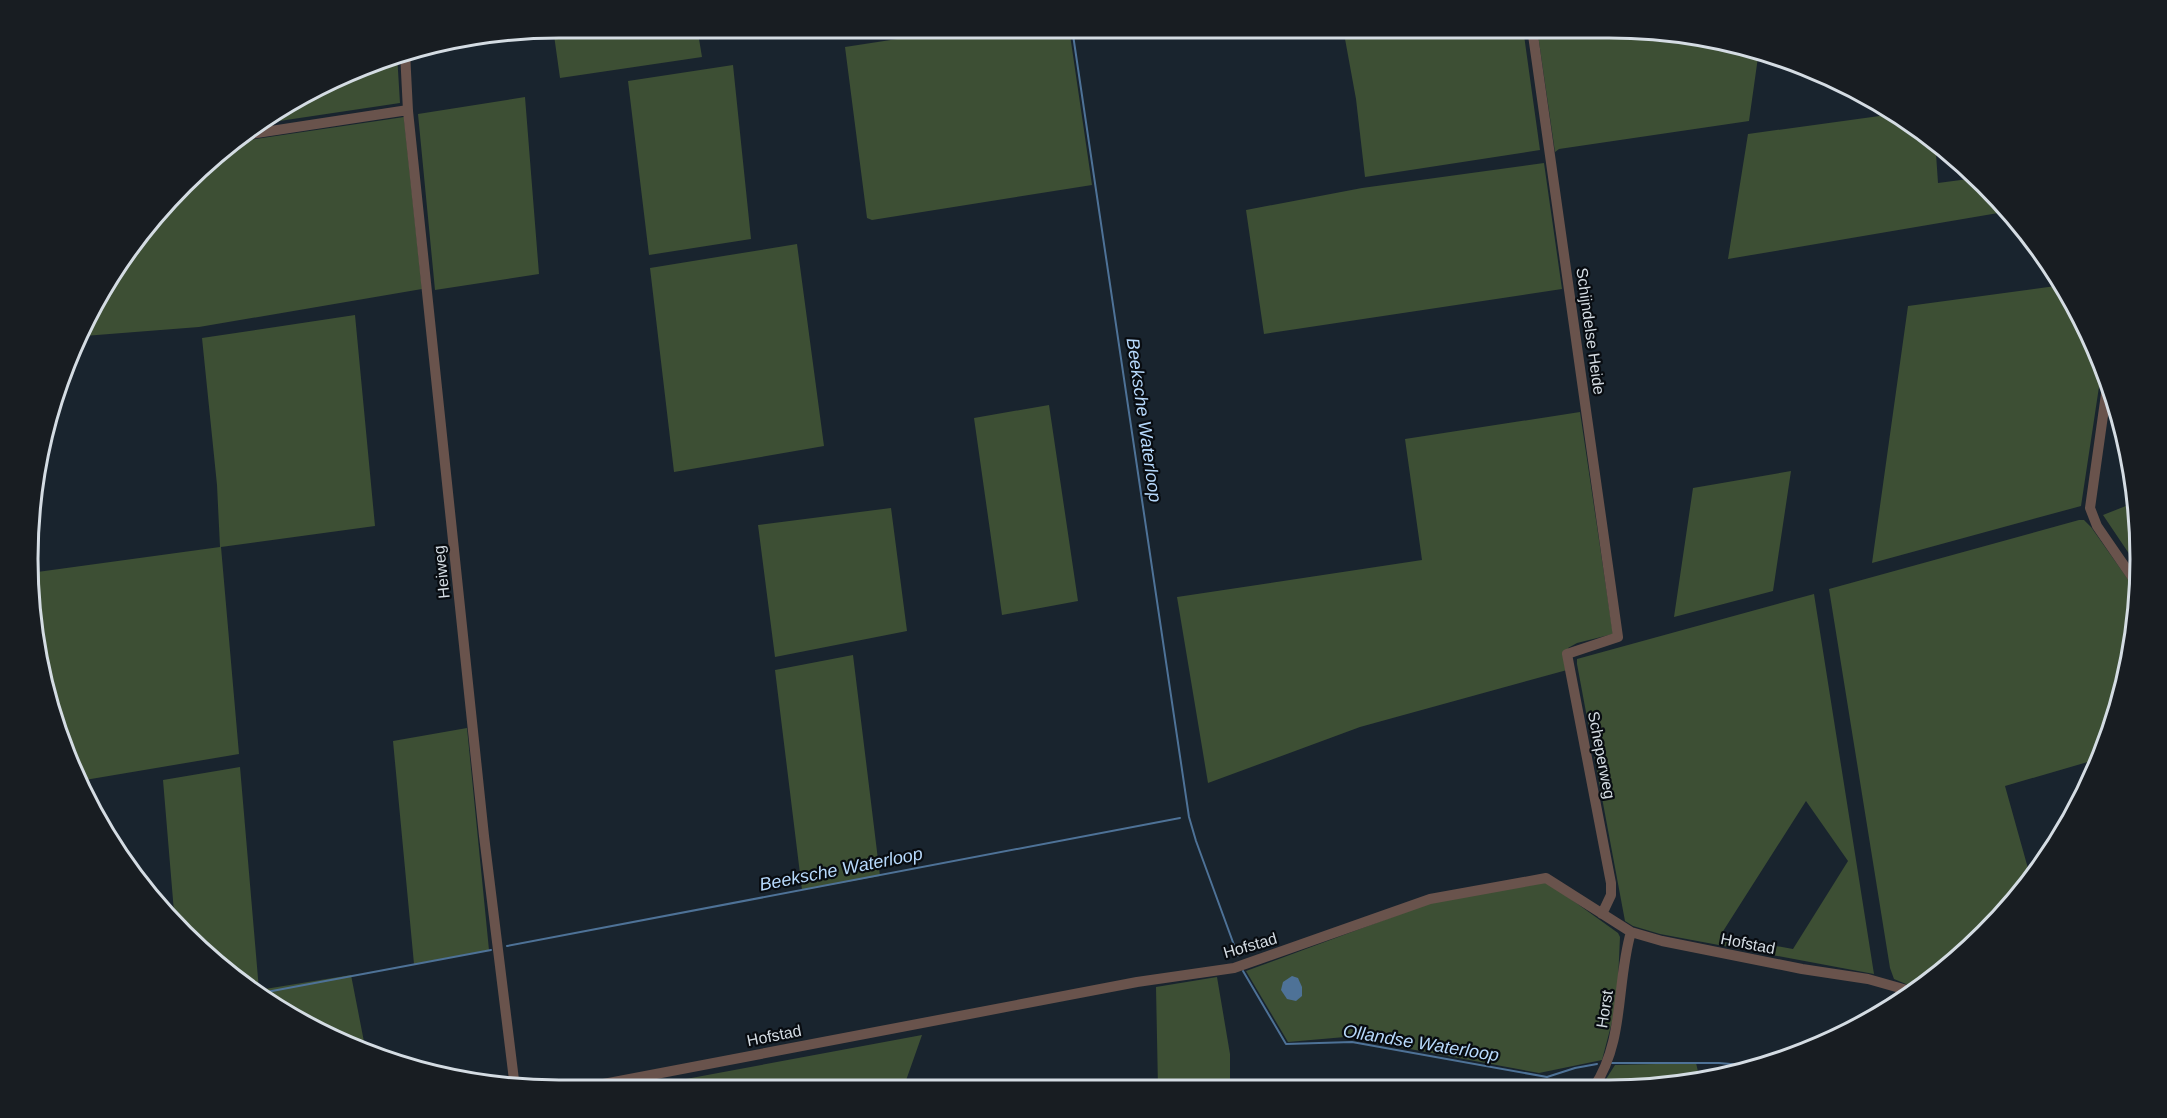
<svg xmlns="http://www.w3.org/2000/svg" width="2167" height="1118" font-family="Arial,sans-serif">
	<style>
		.green { fill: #3d4f34; fill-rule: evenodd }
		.water { fill: #4e7297 }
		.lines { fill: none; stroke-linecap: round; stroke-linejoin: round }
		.stream { stroke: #4e7297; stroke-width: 2 }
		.minor { stroke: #69534c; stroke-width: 10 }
		.labels { text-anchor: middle; stroke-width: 4.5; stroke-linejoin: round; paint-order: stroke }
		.street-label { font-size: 16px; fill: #d4dce3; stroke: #080c11 }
		.water-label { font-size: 18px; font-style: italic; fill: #b7d9fc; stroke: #080c11 }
		.rim { fill: none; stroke: #d4dce3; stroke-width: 3 }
	</style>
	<rect width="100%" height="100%" fill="#19242e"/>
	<!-- green -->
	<path class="green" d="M559,27H697L702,57L560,78L553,28Z
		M975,27L1069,28L1092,185L872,220L867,218L845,47Z
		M1343,28H1523L1540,150L1365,177L1356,99Z
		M1537,28H1642L1746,45L1759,50L1749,121L1559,149L1555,152Z
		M397,54L400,103L266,123V121L388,55Z
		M733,65L751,239L649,255L628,81Z
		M525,97L539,274L435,290L418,114Z
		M1894,114L1935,139L1938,183L1976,178L2010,211L1728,259L1748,134Z
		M404,117L422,289L199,327L84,336L116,264L229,143Z
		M1544,163L1562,289L1264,334L1246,210L1362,188Z
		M797,244L824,446L674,472L650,268Z
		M2063,285L2069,293L2102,367L2081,506L1872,563L1908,306Z
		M355,315L375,526L221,547L239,754L79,781L68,763L28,594L30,573L220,547L217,485L202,338Z
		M1049,405L1078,601L1002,615L974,418Z
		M1580,412L1613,634L1577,643L1568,648L1567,670L1360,727L1208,783L1177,597L1422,560L1405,439Z
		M1791,471L1773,591L1674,617L1693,488Z
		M2136,502L2138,567L2103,515Z
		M891,508L907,631L775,657L758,525Z
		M2079,520H2084L2091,527L2139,595L2122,697L2098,759L2005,786L2029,872L2034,871L2008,910L1932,981L1918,989L1894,979L1890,968L1829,589Z
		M1814,594L1874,974L1660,934L1633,926L1625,921L1577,664V659ZM1806,801L1848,861L1793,949L1720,936Z
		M853,655L880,876L802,890L775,670Z
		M467,728L489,950L414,964L393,741Z
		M240,767L259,990L351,975L366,1052L323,1036L235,981L175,924L163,780Z
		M1547,882L1618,933L1620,937L1617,1003L1602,1060L1539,1073L1345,1037L1288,1042L1246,971L1430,903Z
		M1217,977L1230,1054V1088H1158L1156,987Z
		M922,1035L903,1089H632Z
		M1696,1063L1700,1080L1678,1086L1601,1087L1615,1065Z"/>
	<!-- water -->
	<path class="water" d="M1292,976L1298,978L1302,987V996L1296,1001L1287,999L1281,990L1283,982Z"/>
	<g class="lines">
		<!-- stream -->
		<path class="stream" d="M1072,28L1189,817L1196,841L1238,956
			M507,946L1180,818
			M1243,971L1286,1044L1352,1042L1547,1077L1575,1068L1597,1064
			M256,994L491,950
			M1612,1063H1719L1754,1066"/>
		<!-- minor -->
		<path class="minor" d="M1532,28L1618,637L1567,654L1611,883V895L1602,914
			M405,52L408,111L484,836L515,1088
			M238,136L408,110
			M2108,380L2090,508L2097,526L2139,587
			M1594,1087C1625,1041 1616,983 1631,932
			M572,1090L1137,982L1234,968L1430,899L1546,878L1631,932L1662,941L1802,969L1868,979L1914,992"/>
	</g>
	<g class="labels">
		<!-- street labels -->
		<g class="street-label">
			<text transform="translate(1591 331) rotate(82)" y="6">Schijndelse Heide</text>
			<text transform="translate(441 572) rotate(-96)" y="6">Heiweg</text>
			<text transform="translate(1602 755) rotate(79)" y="6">Scheperweg</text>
			<text transform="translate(1748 943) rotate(11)" y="6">Hofstad</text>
			<text transform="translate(1250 945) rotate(-16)" y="6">Hofstad</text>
			<text transform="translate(1604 1009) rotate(-81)" y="6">Horst</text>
			<text transform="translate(774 1035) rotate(-11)" y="6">Hofstad</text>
		</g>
		<!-- water labels -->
		<g class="water-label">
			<text transform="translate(1144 420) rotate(82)" y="6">Beeksche Waterloop</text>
			<text transform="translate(841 869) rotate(-11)" y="6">Beeksche Waterloop</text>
			<text transform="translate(1421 1043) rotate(9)" y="6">Ollandse Waterloop</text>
		</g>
	</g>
	<!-- crop -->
	<path d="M0 0H2167V1118H0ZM559 38H1609A521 521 0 0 1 2130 559V559A521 521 0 0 1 1609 1080H559A521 521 0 0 1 38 559V559A521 521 0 0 1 559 38Z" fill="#181d22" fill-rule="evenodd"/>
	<path class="rim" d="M559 38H1609A521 521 0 0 1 2130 559V559A521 521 0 0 1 1609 1080H559A521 521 0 0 1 38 559V559A521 521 0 0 1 559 38Z"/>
</svg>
